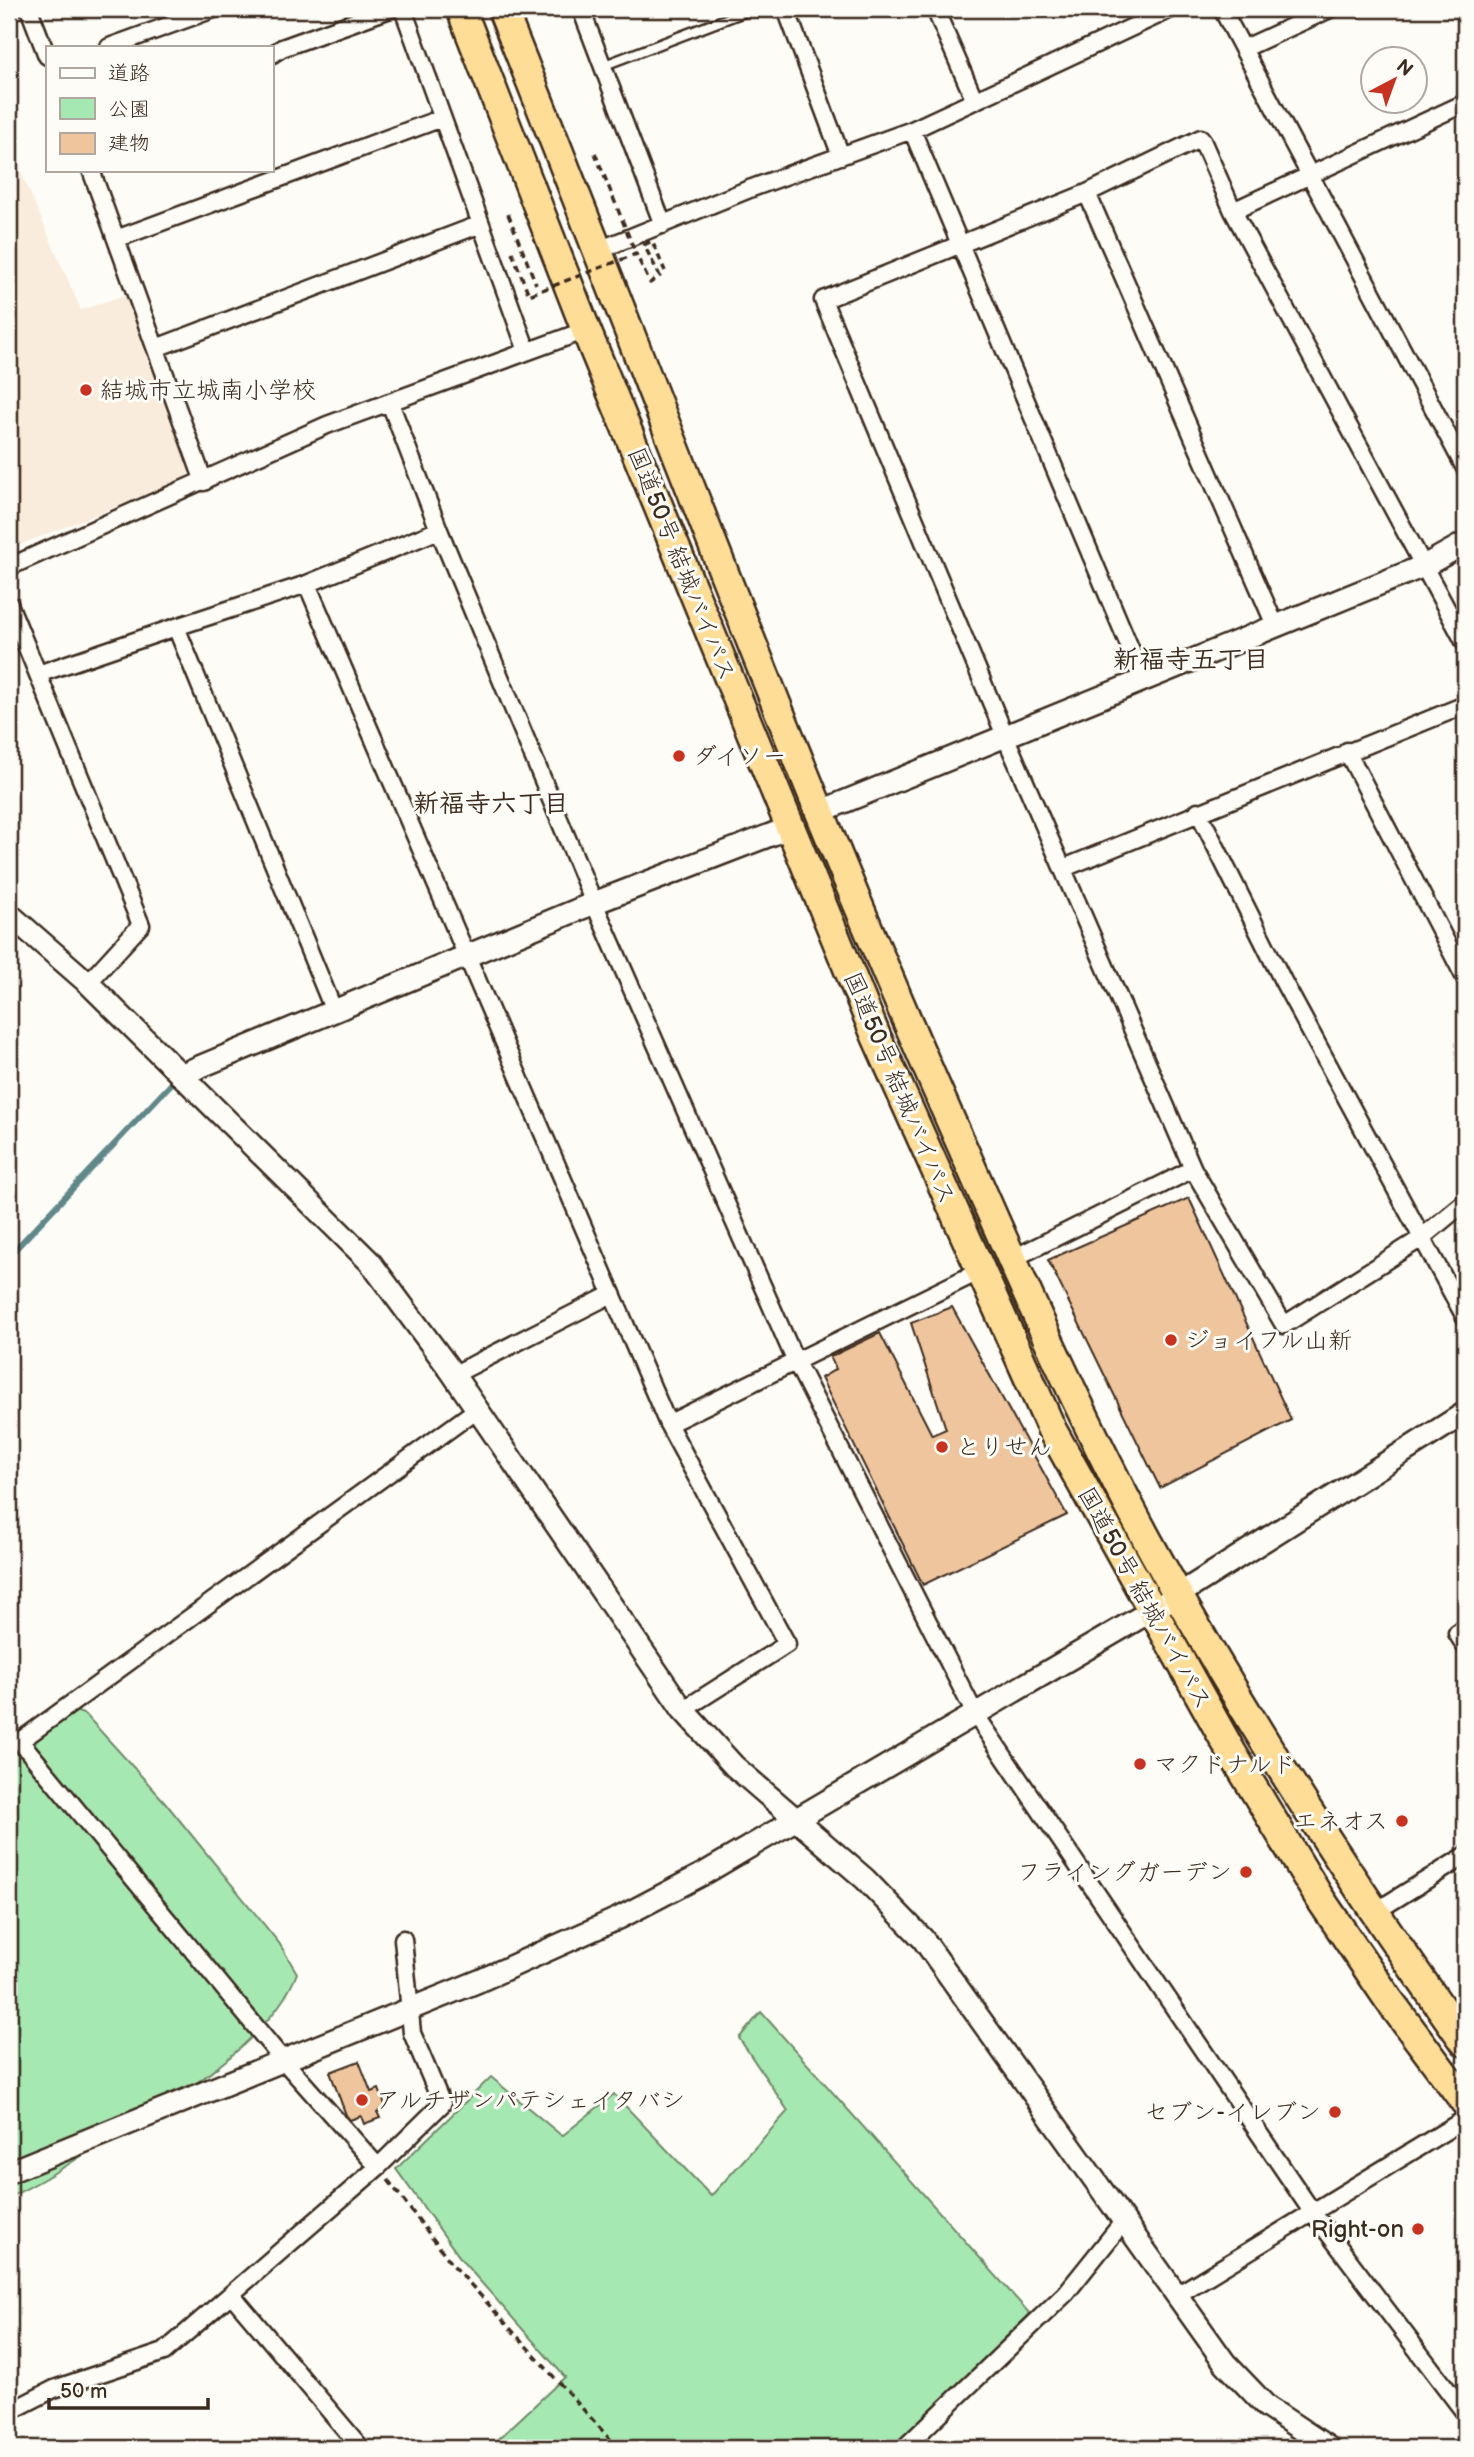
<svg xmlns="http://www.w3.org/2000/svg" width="1474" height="2457" font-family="'Balsamiq Sans','Klee One',sans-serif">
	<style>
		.built { fill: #f9ecdc }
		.green { fill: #a6e8b2; stroke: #708968; stroke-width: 2 }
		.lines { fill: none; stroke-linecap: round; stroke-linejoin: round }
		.stream { stroke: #60888b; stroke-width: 6 }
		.building { fill: #efc59e; stroke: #3b2a1e; stroke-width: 2 }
		.service-casing { stroke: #3b2a1e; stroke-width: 13 }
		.minor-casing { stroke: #3b2a1e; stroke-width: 21 }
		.tertiary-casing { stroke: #3b2a1e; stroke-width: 26 }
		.trunk-casing { stroke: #3b2a1e; stroke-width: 33 }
		.path { stroke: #3b2a1e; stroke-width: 3.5; stroke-dasharray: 7 5; stroke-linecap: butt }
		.service { stroke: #fdfcf7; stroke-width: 8 }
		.minor { stroke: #fdfcf7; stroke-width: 16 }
		.tertiary { stroke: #fdfcf7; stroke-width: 21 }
		.trunk { stroke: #fedd96; stroke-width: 28 }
		.path-bridge { stroke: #3b2a1e; stroke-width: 3.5; stroke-dasharray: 7 5; stroke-linecap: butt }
		.poi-dot { fill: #c8321e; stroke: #fdfcf7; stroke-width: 2.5 }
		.labels { text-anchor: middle; stroke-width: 6; stroke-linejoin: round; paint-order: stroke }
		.poi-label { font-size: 24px; fill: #3b2a1e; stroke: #fdfcf7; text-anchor: start }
		.street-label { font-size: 24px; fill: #3b2a1e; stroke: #fdfcf7 }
		.neighbourhood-label { font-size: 26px; font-weight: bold; fill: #3b2a1e; stroke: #fdfcf7 }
	</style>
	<rect width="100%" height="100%" fill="#fdfcf7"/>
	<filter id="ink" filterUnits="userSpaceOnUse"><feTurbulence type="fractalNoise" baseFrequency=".0143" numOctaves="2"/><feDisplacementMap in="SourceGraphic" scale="14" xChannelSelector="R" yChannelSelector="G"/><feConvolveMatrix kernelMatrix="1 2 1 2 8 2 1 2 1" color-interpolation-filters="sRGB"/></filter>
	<g filter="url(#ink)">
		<!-- built -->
		<path class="built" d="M9,145L81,310L127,294L192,470L181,481L9,549Z"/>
		<!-- green -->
		<path class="green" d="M75,1711L86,1715L164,1801L279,1943L297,1973C270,2046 154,2113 88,2152C62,2168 37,2185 9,2197V1742C30,1726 48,1715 75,1711Z
			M761,2012L1030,2314L891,2448H489L565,2377L464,2263L396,2169L491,2077L562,2136L614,2094L711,2196L788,2111L739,2038Z"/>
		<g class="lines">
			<!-- stream -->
			<path class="stream" d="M9,1256L172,1083"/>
		</g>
		<!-- building -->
		<path class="building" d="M1189,1198L1291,1420L1160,1488L1048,1260Z
			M952,1307L1067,1515L923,1585L821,1378L836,1369L830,1357L880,1333L932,1435L946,1429L911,1323Z
			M359,2061L371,2092L379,2089L386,2108L377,2112L380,2118L364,2124L361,2116L350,2120L346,2115L330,2072Z"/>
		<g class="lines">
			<!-- service casing -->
			<g class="service-casing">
				<path id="service" d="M602,66L752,9"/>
			</g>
			<!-- minor casing -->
			<g class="minor-casing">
				<path id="minor" d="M29,9L47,56
					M403,9L527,351
					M581,9L663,225
					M786,9L841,156
					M935,9L975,101
					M1222,9L1465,468
					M109,47L214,9
					M1243,49L1330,9
					M271,55L282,48L390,9
					M912,130L1144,681
					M91,170L204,482
					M1087,193L1275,625
					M1233,211L1465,103
					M116,239L442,118
					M599,250L752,188L912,130L1171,9
					M156,348L481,224
					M390,403L439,530
					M9,567L327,425L586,330
					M307,584L668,1424L787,1644L683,1710
					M9,604L141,925L88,983
					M1465,643L1233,211L1201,138L1087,193L823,300L1006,738L1193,1169L1284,1325L1420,1239L1465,1202
					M38,674L176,627
					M1347,751L1465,978
					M1198,811L1283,981L1465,1317
					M1064,868L1465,705
					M334,1011L176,627L307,584L439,530L594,903L795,1360L975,1714L1313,2213L1465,2413
					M1012,1259L1193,1169
					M453,1375L612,1294
					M668,1424L980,1271
					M1465,1628L1457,1633L1465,1646
					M1373,1913L1465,1856
					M378,2167L283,2060L20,1741L476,1410
					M232,2295L361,2448
					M1177,2295L1465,2119
					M9,2412L54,2389L164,2352L378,2167L442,2104L412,2033L403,1939
					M904,2448L1066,2293L1123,2222"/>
			</g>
			<!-- tertiary casing -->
			<g class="tertiary-casing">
				<path id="tertiary" d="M819,812L1426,565L1465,543
					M9,914L88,983L370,1262L451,1371L683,1710L734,1766L865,1879L923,1939L1225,2363L1267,2407L1329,2448
					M180,1075L594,903L791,827
					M9,2172L479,1981L619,1918L703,1874L1178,1595L1465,1413"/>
			</g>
			<!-- trunk casing -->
			<g class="trunk-casing">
				<path id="trunk" d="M461,9L586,330L876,1036L1052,1430L1232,1753L1319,1897L1389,2000L1465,2102
					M502,9C654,388 795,771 961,1144C1022,1282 1082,1422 1155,1554C1248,1723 1353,1885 1465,2042"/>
			</g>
			<!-- path -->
			<path class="path" d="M508,214L536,284
				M388,2180L453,2265L618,2448"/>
			<!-- service -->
			<use href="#service" class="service"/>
			<!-- minor -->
			<use href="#minor" class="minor"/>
			<!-- tertiary -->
			<use href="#tertiary" class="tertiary"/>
			<!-- trunk -->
			<use href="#trunk" class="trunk"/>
			<!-- path-bridge -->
			<path class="path-bridge" d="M595,153L636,254
				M512,252L529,295L636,254L650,283L660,276L644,245L652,241L665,271"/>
		</g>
	</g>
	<!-- markers -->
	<g class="poi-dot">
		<circle cx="86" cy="390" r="7"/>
		<circle cx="679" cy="756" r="7"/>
		<circle cx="1171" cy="1340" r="7"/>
		<circle cx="942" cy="1447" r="7"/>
		<circle cx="1140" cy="1764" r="7"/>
		<circle cx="1402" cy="1821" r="7"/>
		<circle cx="1246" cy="1872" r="7"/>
		<circle cx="362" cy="2100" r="7"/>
		<circle cx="1335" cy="2112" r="7"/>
		<circle cx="1418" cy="2229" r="7"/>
	</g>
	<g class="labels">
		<!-- poi labels -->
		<g class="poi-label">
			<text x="100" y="398">結城市立城南小学校</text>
			<text x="693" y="764">ダイソー</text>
			<text x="1185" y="1348">ジョイフル山新</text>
			<text x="956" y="1455">とりせん</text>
			<text x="1154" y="1772">マクドナルド</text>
			<text x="1388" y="1829" text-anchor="end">エネオス</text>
			<text x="1232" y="1880" text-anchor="end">フライングガーデン</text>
			<text x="376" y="2108">アルチザンパテシェイタバシ</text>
			<text x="1321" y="2120" text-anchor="end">セブン-イレブン</text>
			<text x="1404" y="2237" text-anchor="end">Right-on</text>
		</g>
		<!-- street labels -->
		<g class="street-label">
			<text transform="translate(682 564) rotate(68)" y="8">国道50号 結城バイパス</text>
			<text transform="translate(900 1088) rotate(67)" y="8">国道50号 結城バイパス</text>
			<text transform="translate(1145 1598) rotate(61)" y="8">国道50号 結城バイパス</text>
		</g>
		<!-- neighbourhood labels -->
		<g class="neighbourhood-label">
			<text x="1191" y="668">新福寺五丁目</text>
			<text x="491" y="812">新福寺六丁目</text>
		</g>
	</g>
	<!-- margin -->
	<rect width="1474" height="2457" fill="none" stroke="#fdfcf7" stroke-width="35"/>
	<rect x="18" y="18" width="1439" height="2422" fill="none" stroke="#3b2a1e" stroke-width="2.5" filter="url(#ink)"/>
	<!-- legend -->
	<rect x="46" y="46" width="228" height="126" fill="#fdfcf7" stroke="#afa8a0" stroke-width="2"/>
	<rect x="60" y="68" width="35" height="10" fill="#fdfcf7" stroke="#afa8a0" stroke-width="2"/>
	<text x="108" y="80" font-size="21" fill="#3b2a1e">道路</text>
	<rect x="60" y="98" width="35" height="21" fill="#a6e8b2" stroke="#afa8a0" stroke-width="2"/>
	<text x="108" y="116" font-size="21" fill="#3b2a1e">公園</text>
	<rect x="60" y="133" width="35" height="21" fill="#efc59e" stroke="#afa8a0" stroke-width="2"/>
	<text x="108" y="150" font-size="21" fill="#3b2a1e">建物</text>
	<!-- north arrow -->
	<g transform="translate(1394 80) rotate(41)"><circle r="33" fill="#fdfcf7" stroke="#afa8a0" stroke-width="2"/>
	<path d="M0-5L12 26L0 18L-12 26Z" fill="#c8321e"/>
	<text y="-10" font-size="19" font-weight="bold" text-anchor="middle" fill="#3b2a1e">N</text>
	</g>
	<!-- scale -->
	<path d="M49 2398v10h159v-10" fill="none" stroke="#3b2a1e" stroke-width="3.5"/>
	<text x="60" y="2398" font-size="21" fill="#3b2a1e" stroke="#fdfcf7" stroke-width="5" paint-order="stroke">50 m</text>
</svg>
